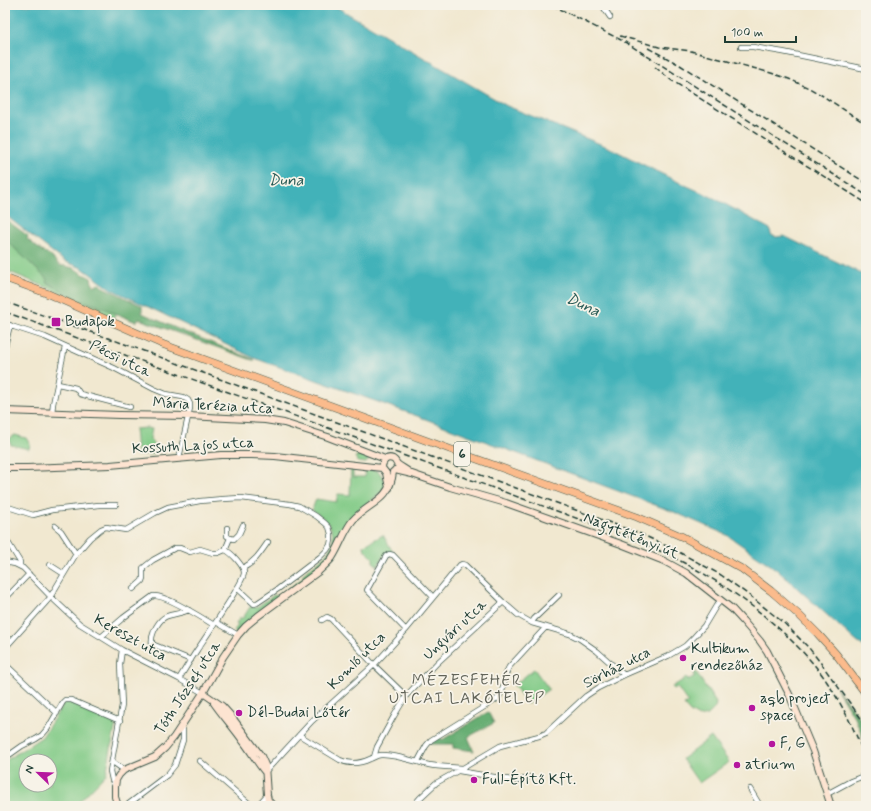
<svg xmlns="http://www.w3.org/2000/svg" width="871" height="811" font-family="Mynerve,sans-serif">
	<rect width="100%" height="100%" fill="#f7f3e8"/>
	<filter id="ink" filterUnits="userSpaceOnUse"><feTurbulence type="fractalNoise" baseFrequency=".025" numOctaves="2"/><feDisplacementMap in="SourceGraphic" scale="8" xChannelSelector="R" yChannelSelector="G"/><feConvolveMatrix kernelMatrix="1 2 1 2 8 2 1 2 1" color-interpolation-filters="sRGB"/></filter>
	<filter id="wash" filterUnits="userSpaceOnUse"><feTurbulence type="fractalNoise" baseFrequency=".012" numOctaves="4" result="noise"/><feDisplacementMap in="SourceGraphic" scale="16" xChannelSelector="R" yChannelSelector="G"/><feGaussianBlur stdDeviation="0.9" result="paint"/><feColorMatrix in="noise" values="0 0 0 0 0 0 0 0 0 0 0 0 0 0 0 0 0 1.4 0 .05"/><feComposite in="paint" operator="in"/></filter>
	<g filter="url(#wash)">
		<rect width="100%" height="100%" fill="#f1e8d0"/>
		<path fill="#81ca86" stroke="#50845d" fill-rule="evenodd" d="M5 239 47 279 79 300 96 305 116 313 113 318 51 289 5 270Z
			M146 428 152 429 150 439 155 446 153 454 137 455 136 439 135 429Z
			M15 435 26 438 30 444 29 449 11 445 9 439Z
			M361 453 368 457 369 459 366 463 358 462 355 457Z
			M351 468H353V477H365V470H375L379 472 385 481V485L383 490 352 518 341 534 335 549 328 560 287 593 286 591 304 577 302 575C320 560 347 544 325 520 321 516 316 513 312 510L316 499 336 502 338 494 350 495Z
			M383 535 394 554 387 553 382 558 378 566 373 562V558L364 549 365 548 363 546Z
			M274 595 277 596V598L274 601 237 633 234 631 238 625 236 624 240 618H243L250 607H257Z
			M534 669 549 689 527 704 514 685Z
			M696 672 716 703 715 708 708 715 699 717 690 712 684 705 688 703 677 687 674 689 672 687 686 678 688 680 695 676 694 673Z
			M67 702 76 704 114 721 116 723 106 774 75 806H5V761L42 737 64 703ZM26 761H50V785H26Z
			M711 737 729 762 699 783 682 759Z"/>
		<path fill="#68ae73" stroke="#447654" d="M5 219 28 236 27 239 43 252 50 255 59 265 74 268 81 273 91 278 92 283 95 286 99 284 105 288 142 306V313L180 330 255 360H252L139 319 136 322 96 305 79 300 46 282 47 279 5 239Z
			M837 689 860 718 866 731V745L856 720Z
			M488 712 494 723 468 737 474 751 453 748V744H431V743L440 737 442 740Z"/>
		<path fill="#42b2b9" stroke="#307876" d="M5 5H333L507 106 610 148 674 180 716 199 770 229 771 235 776 237 784 236 866 276V648L857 642 776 569 727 535 674 512 420 417 254 358 111 289 82 268 64 261 5 215Z"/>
	</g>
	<g filter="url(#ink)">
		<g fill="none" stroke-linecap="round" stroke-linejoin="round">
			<defs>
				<path id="street" d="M602 5 610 17
					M741 47H753L783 52 866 69
					M5 324 45 337 114 368 154 389 166 394 183 397 188 400 190 404V408L179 458
					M5 346 10 325
					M58 384 76 388 80 394 130 407
					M52 413 53 404 65 347
					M5 506 33 515 52 510 99 505H116
					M55 526 61 531 76 554
					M227 528V536L230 538
					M230 538 234 539 239 534 243 525
					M5 540 9 544 20 562V566
					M5 562 15 564 23 568 50 596 80 624 122 650 179 679 203 693
					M50 565 64 574
					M243 568C255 562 261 552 268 542
					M133 589 142 581 143 578V568L153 560 175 548H180L190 552 200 549 213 553H218L225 550 230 538
					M5 599 29 574
					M189 610C171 618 164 610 154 631 152 636 151 639 152 644L191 660
					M322 620 327 617 331 619 374 665 406 696
					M216 622 238 635
					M532 623 534 619 559 595
					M406 630 367 590 386 556 389 554 393 555 433 597
					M101 637 123 618 153 596C165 594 202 618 214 625
					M5 648 49 599 76 554 90 538 101 529 106 527 126 530 155 513 168 507 200 501 223 499 241 498 290 504 299 506 316 516 325 523 329 527 331 534V540L330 545 327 550 320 557 278 589 257 603 254 604 252 602 237 588
					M5 664 57 713
					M179 679C185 669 191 659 197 650 205 638 244 582 244 573 244 566 231 552 225 550
					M299 735 340 760C350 765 359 764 370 759 373 758 377 755 381 755 395 754 415 762 429 765 440 767 452 767 463 768
					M374 757 377 747 394 716 406 696 437 663 503 602
					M5 758 22 746 36 739 42 735 48 728 63 702 65 700H71L120 721
					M112 759 114 763 124 770
					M200 761 252 806
					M418 761 426 746 431 740 497 699C506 690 503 677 509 667L546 627
					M459 771 518 781 529 777
					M265 772 312 721 374 665 406 630 460 565 462 564 465 565 503 602 518 615 532 623 570 634 580 639 597 651 624 675
					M115 787 112 780 110 771 122 705 120 664 122 650
					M750 789 759 804V806
					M827 794 851 781 866 775
					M126 806 167 775 175 765 183 740V730L181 727
					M257 806 267 795
					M413 806 420 798 436 783 463 768 500 746 539 736 546 733 586 696 598 688 624 675 668 656 685 646 694 637 704 626 716 606 721 600"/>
				<path id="secondary" d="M5 411 119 415 188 416 265 420 284 423 328 437 385 459
					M5 468H27L110 465 221 455H252L275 456 382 468
					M395 470 412 474 450 487 506 503 621 544 664 561 686 573 704 587 732 609 743 621 760 641 767 651 789 694 813 751 831 806
					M389 488 386 473 382 468C382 462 386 456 393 459 396 461 395 461 397 464 401 467 405 469 409 472
					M203 693 222 706 231 716 261 756 265 765 267 795 268 800 273 806
					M214 703C223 716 234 728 243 741 251 751 257 763 265 772
					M118 806 115 797V787L116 780 119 775 124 770 155 757 165 748 174 737 203 693 223 657 238 635 246 626 258 616 319 571C323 567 328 563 332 558 340 546 344 531 353 520 370 502 390 501 393 472"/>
				<path id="primary" d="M5 278 46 293 162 344 474 458 637 517 683 537 742 569 771 591 800 616 818 634 836 654 866 694"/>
			</defs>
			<use href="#street" stroke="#3e574b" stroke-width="6"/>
			<use href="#secondary" stroke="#3e574b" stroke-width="8"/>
			<use href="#primary" stroke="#3e574b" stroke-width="8"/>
			<use href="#street" stroke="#fff" stroke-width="4.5"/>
			<use href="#secondary" stroke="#fde4d1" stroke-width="6"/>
			<use href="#primary" stroke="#fbbb8c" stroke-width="7"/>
			<path stroke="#1f3d34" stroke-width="1.5" stroke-dasharray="6 3" stroke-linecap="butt" d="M552 5 625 42 866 195
				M620 36 659 47 691 51 702 54 771 73 789 79 809 88 823 96 866 124
				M648 48 680 65 866 183
				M655 67 671 80 866 203
				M5 302 111 339 641 534 675 550 721 575 750 596 785 624 809 648 820 662 860 717 866 728
				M5 312 331 429 620 534C684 559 737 589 787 636 801 650 816 665 827 682 843 706 856 732 866 760"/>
		</g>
	</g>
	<g fill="#b5179e" stroke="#f7f3e8" stroke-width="1.5">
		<rect x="51" y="317" width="10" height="10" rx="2"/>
		<circle cx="683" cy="658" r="4"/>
		<circle cx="752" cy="708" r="4"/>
		<circle cx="239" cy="713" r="4"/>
		<circle cx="772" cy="744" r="4"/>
		<circle cx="737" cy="765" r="4"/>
		<circle cx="474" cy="780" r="4"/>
	</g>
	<g text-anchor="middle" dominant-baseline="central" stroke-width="3.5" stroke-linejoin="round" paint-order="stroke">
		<rect fill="#f7f3e8" stroke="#60746a" stroke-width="1" x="454" y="442" width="16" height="24" rx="3"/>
		<g font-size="14" font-weight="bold" fill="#1f3d34">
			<text x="462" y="454">6</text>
		</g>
		<g font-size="15" fill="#1f3d34" stroke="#f7f3e8" text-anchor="start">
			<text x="65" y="322">Budafok</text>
			<text x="691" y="649">Kultikum<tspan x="691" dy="17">rendezőház</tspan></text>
			<text x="760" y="699">aqb project<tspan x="760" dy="17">space</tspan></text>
			<text x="247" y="713">Dél-Budai Lőtér</text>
			<text x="780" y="744">F, G</text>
			<text x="745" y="765">atrium</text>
			<text x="482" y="780">Full-Építő Kft.</text>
		</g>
		<g font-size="15" fill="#1f3d34" stroke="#f7f3e8">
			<text transform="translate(120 359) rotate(26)">Pécsi utca</text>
			<text transform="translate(213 406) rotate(3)">Mária Terézia utca</text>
			<text transform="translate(193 446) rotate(-3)">Kossuth Lajos utca</text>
			<text transform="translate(631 536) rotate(22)">Nagytétényi út</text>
			<text transform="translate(455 630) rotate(-43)">Ungvári utca</text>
			<text transform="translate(130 638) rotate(29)">Kereszt utca</text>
			<text transform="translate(357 661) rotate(-45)">Komló utca</text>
			<text transform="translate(617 668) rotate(-27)">Sörház utca</text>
			<text transform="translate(188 688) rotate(-57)">Tóth József utca</text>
		</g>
		<g font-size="16" font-style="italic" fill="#285a55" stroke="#f7f3e8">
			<text x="286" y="180">Duna</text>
			<text transform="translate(583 305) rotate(25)">Duna</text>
		</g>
		<g font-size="16" letter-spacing="1" fill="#626459" stroke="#f7f3e8">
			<text x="467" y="680">MÉZESFEHÉR<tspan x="467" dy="18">UTCAI LAKÓTELEP</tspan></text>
		</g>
	</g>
	<rect width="871" height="811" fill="none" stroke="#f7f3e8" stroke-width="20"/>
	<g transform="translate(38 773) rotate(293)"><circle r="19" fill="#f7f3e8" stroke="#a1aaa0"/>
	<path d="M0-3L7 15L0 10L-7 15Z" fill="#b5179e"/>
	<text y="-6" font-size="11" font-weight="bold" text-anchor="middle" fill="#1f3d34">N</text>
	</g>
	<path d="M725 36v6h71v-6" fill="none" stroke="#1f3d34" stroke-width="2"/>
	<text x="731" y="36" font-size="12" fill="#1f3d34" stroke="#f7f3e8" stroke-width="3" paint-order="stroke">100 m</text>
</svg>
